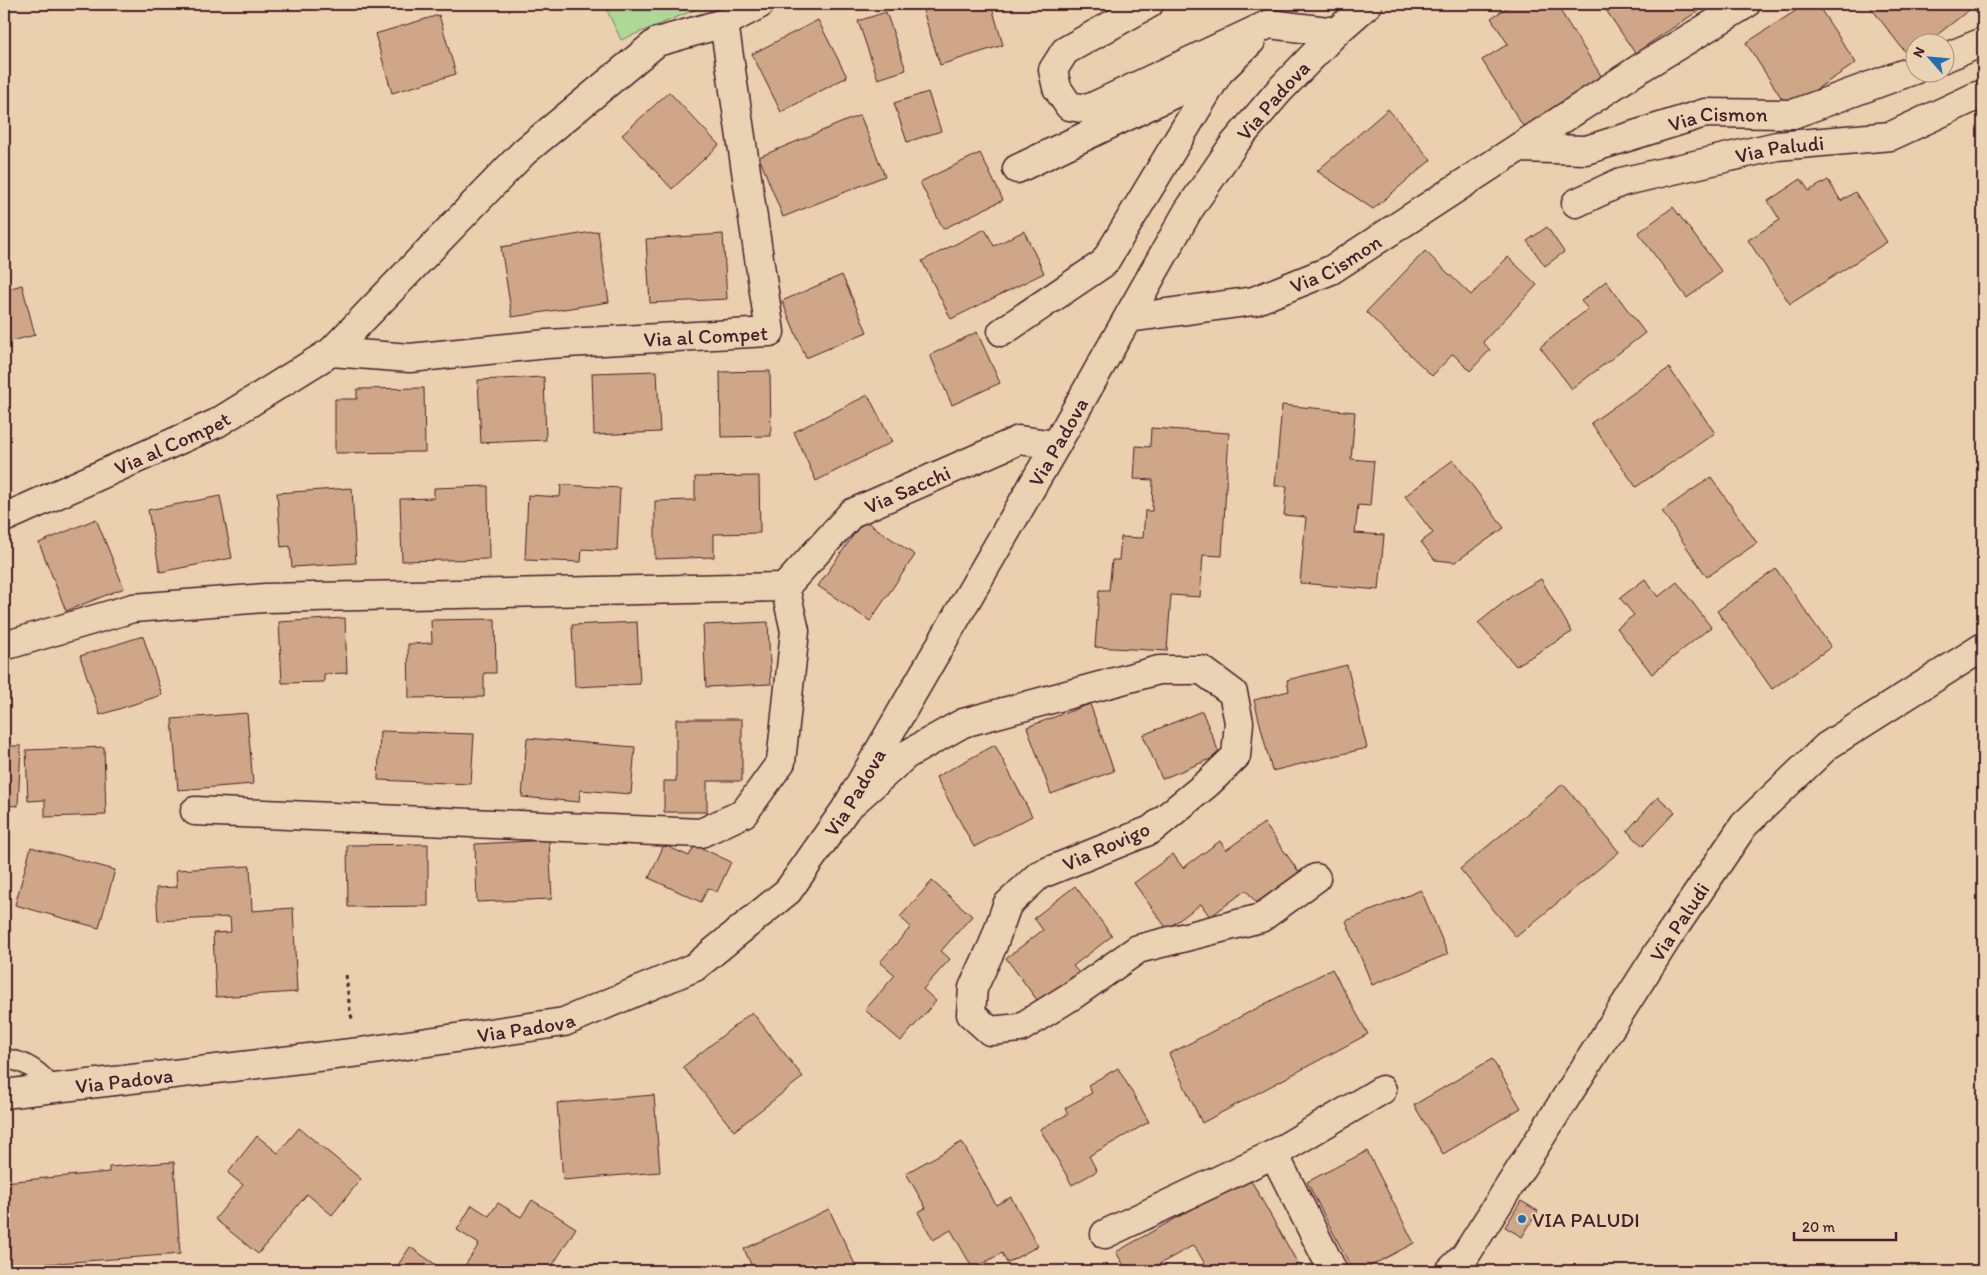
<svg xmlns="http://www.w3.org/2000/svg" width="1987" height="1275" font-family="Itim,sans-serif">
	<rect width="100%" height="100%" fill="#ead0ae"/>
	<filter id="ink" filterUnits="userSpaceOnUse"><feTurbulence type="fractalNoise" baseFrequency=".02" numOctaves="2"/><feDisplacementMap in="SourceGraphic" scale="10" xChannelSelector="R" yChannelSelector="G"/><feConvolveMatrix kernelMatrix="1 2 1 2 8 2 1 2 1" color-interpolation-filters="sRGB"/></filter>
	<g filter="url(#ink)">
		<path fill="#add896" stroke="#7c7c60" d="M604 4H709L621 40Z"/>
		<path fill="#cfa788" stroke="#4a1f2b" d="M921 4H991L1003 45 940 65Z
			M1513 4H1556L1605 82 1526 131 1482 60 1508 44 1491 18Z
			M1602 4H1702L1704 7 1635 53Z
			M1806 4H1817L1856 63 1788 108 1746 43Z
			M1868 4H1964L1969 10 1928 42H1914V53L1909 57Z
			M886 12 906 70 878 79 858 21Z
			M439 15 456 74 392 93 375 34Z
			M818 20 847 77 781 112 752 54Z
			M669 92 719 145 672 189 622 135Z
			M928 92 941 131 907 142 894 103Z
			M1388 109 1431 160 1373 209 1317 171Z
			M860 115 885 176 783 217 759 157Z
			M980 153 1003 200 943 229 920 182Z
			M1801 179 1809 191 1828 180 1841 201 1855 192 1887 242 1790 304 1748 240 1780 220 1768 201Z
			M1673 207 1722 272 1687 298 1638 233Z
			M1547 227 1564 252 1545 266 1527 241Z
			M985 229 994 246 1024 231 1044 273 951 319 922 261Z
			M598 231 609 302 512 317 501 247Z
			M723 234 727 299 650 303 646 239Z
			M1425 251 1471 295 1508 257 1537 285 1483 342 1490 350 1470 371 1453 354 1432 376 1366 312Z
			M842 275 867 332 806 358 782 301Z
			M1606 281 1645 333 1572 389 1540 347 1588 309 1581 301Z
			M22 285 35 335 4 343V290Z
			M977 332 1000 383 952 405 930 355Z
			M1669 368 1715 433 1636 487 1591 423Z
			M657 371 660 432 594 435 592 373Z
			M770 371 771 436 721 437 720 372Z
			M544 377 546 440 481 443 478 380Z
			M424 388 425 452 335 453V399H357V389Z
			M868 395 892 442 816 481 794 432Z
			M1282 405 1355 412 1351 459 1374 461 1370 506 1358 505 1355 533 1384 535 1379 590 1300 583 1306 517 1284 515 1287 486H1275Z
			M1151 428 1229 433 1222 556 1203 555 1200 597 1171 595 1167 651 1095 647 1099 590H1109L1112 560H1119L1121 537 1143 538 1145 511H1152L1153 480 1134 479 1136 446 1150 447Z
			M1453 460 1504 528 1455 562 1435 560 1421 542 1433 533 1405 496Z
			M759 476 760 533 714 534V557L655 559V501L695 500V477Z
			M1711 477 1757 543 1707 577 1662 511Z
			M561 485 620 488 617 551 582 549 581 562 525 560 528 495 560 497Z
			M488 486 489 559 402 561 400 499 434 498V488Z
			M352 488 356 563 292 567 290 546 281 547 277 493Z
			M220 496 232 558 160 572 148 510Z
			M96 519 124 588 66 611 39 543Z
			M864 520 915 555 870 621 818 586Z
			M1776 569 1831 647 1772 689 1717 611Z
			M1541 579 1572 632 1516 666 1478 623 1513 595Z
			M1645 579 1658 597 1677 582 1711 627 1652 674 1617 628 1634 615 1620 598Z
			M345 618 347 673 324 674V682L282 683 279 622Z
			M495 619 496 673H484V697L409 698 408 644 432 643 431 620Z
			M637 622 640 684 575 687 572 625Z
			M768 622 771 684 706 687 703 625Z
			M143 636 162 695 100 715 80 656Z
			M1347 665 1367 748 1272 771 1254 700 1289 691 1287 680Z
			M1090 704 1114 771 1051 794 1027 727Z
			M1202 711 1220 755 1162 779 1143 735Z
			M247 713 253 784 178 790 172 719Z
			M4 718H6L5 746H21L18 806 4 805Z
			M676 719H742V781H707V812H664V781H676Z
			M380 731 474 734 471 784 378 780Z
			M527 738 635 747 631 794 580 790 579 802 522 797Z
			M995 745 1032 816 974 847 936 777Z
			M104 747 106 815 45 817V800L28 801 26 750Z
			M1563 784 1619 852 1516 937 1460 869Z
			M1658 797 1675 812 1643 846 1627 831Z
			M1264 823 1299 872 1256 903 1246 890 1210 917 1201 904 1167 929 1134 883 1173 854 1183 868 1220 841 1226 850Z
			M549 840 552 899 477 902 475 844Z
			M428 844V906L348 907 347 845Z
			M664 845 689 856 695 845 731 862 717 892 708 888 701 902 649 878Z
			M31 847 115 870 99 928 15 905Z
			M250 866 252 911 293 908 297 992 216 997 213 933 231 932 230 917 158 921 156 888 177 887 176 870Z
			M932 881 972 916 941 951 950 959 923 989 936 1001 901 1041 865 1010 895 975 880 962 911 927 900 917Z
			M1075 886 1112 936 1073 966 1080 974 1040 1004 1006 958 1043 930 1034 918Z
			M1421 890 1448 954 1372 985 1346 921Z
			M1332 969 1368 1034 1202 1123 1169 1054Z
			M752 1012 803 1077 734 1131 683 1067Z
			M1492 1059 1521 1108 1443 1154 1414 1105Z
			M1118 1068 1149 1122 1089 1156 1097 1171 1072 1185 1040 1129 1068 1114 1065 1108 1092 1093 1088 1085Z
			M654 1095 660 1172 563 1180 557 1103Z
			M299 1128 361 1179 332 1215 307 1194 258 1254 215 1219 243 1185 228 1173 257 1136 278 1153Z
			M962 1142 996 1205 1011 1197 1038 1246 1007 1263 1002 1253 973 1269 951 1230 933 1240 918 1212 926 1208 906 1173Z
			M1367 1151 1414 1243 1361 1271H1353L1307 1182Z
			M174 1162 180 1254 4 1267V1182L109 1172V1167Z
			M1249 1177 1302 1271H1209L1194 1245 1147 1271H1127L1116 1252Z
			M532 1200 576 1228 549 1271H536L526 1265 522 1271H470L464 1267 479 1244 457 1230 472 1205 489 1216 498 1203 521 1217Z
			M1521 1201 1538 1211 1522 1237 1505 1227Z
			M829 1209 858 1271H754L744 1249Z
			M410 1247 445 1271H394Z"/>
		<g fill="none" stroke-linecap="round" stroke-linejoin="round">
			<defs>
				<path id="lane" d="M4 1059C24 1060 41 1072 53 1089"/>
				<g id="street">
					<path d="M1149 4 1065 51 1053 70 1057 88 1069 106 1088 109 1269 24 1336 32"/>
					<path d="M1944 58 1983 42"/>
					<path id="s1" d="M1518 148 1586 150 1705 113 1793 114 1914 70"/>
					<path d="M1017 169 1219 72"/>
					<path id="s2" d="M1576 203 1621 182 1777 146 1891 136 1977 96 1983 97"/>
					<path id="s3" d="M1129 318 1254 301 1331 270 1642 67 1746 4"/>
					<path d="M1002 332 1104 263 1219 72 1251 41"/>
					<path id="s4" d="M331 352 410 358 547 344 770 332 724 23"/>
					<path id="s5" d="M4 518 217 423 331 352 524 152 657 42 724 23 760 4"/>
					<path id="s6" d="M785 587 852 513 1019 440 1056 445"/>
					<path d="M4 646 133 608 265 598 785 587 795 631 781 762 744 813 701 833 195 811"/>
					<path d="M850 805 906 755 963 723 1159 670H1202L1233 693 1239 722 1236 756 1208 783 1151 830 1039 875 1007 905 993 945 973 988 971 1014 990 1031 1020 1028 1073 995 1138 949 1261 918 1316 878"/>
					<path d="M1274 1154 1333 1271"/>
					<path d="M1105 1234 1274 1154 1382 1090"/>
					<path id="s7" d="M1450 1271 1465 1256 1670 934 1744 825 1827 746 1983 647"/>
				</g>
				<g id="secondary">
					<path id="s8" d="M4 1094 360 1052 564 1022 695 967 788 891 845 810 1056 445 1188 211 1234 144 1279 91 1336 32 1368 4"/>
				</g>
			</defs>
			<use href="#lane" stroke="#4a1f2b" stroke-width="22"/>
			<use href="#street" stroke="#4a1f2b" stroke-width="31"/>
			<use href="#secondary" stroke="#4a1f2b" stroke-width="31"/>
			<path stroke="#4a1f2b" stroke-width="3" stroke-dasharray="4 4" stroke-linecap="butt" d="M346 975 350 1011 353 1022"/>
			<use href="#lane" stroke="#e9d3b2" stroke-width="19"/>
			<use href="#street" stroke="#e9d3b2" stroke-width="28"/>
			<use href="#secondary" stroke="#e9d3b2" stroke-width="28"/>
		</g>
	</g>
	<circle fill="#1f6fb2" stroke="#e9d3b2" stroke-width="2" cx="1522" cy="1219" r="5"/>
	<g text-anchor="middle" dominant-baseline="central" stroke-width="4" stroke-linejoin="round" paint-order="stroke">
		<g font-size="21" fill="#4a1f2b" stroke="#e9d3b2">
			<text stroke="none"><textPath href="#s8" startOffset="1756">Via Padova</textPath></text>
			<text stroke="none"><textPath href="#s1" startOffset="205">Via Cismon</textPath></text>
			<text stroke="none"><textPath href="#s2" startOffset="212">Via Paludi</textPath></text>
			<text stroke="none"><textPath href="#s3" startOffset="216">Via Cismon</textPath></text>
			<text stroke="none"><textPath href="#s4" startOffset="376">Via al Compet</textPath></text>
			<text stroke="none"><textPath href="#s5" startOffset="184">Via al Compet</textPath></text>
			<text stroke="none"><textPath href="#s8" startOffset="1351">Via Padova</textPath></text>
			<text stroke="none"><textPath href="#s6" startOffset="160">Via Sacchi</textPath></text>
			<text stroke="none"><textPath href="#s8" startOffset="946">Via Padova</textPath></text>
			<text transform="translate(1106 846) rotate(-24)">Via Rovigo</text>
			<text stroke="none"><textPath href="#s7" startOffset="418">Via Paludi</textPath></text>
			<text stroke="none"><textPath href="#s8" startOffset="526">Via Padova</textPath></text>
			<text stroke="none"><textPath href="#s8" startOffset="121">Via Padova</textPath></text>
		</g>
		<g font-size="21" fill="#4a1f2b" stroke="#e9d3b2" text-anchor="start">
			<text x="1532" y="1219">VIA PALUDI</text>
		</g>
	</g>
	<rect width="1987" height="1275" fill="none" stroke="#e9d3b2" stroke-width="20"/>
	<rect x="10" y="10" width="1967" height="1255" fill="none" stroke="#4a1f2b" stroke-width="2" filter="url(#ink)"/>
	<g transform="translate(1930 58) rotate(297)"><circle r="24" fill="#e9d3b2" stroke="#a98b7c"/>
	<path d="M0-4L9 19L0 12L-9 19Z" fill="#1f6fb2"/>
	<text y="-8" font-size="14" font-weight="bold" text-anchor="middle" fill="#4a1f2b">N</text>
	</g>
	<path d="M1794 1232v8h102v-8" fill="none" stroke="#4a1f2b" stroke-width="2.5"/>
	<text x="1802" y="1232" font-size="15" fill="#4a1f2b" stroke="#e9d3b2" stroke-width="4" paint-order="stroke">20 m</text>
</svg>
